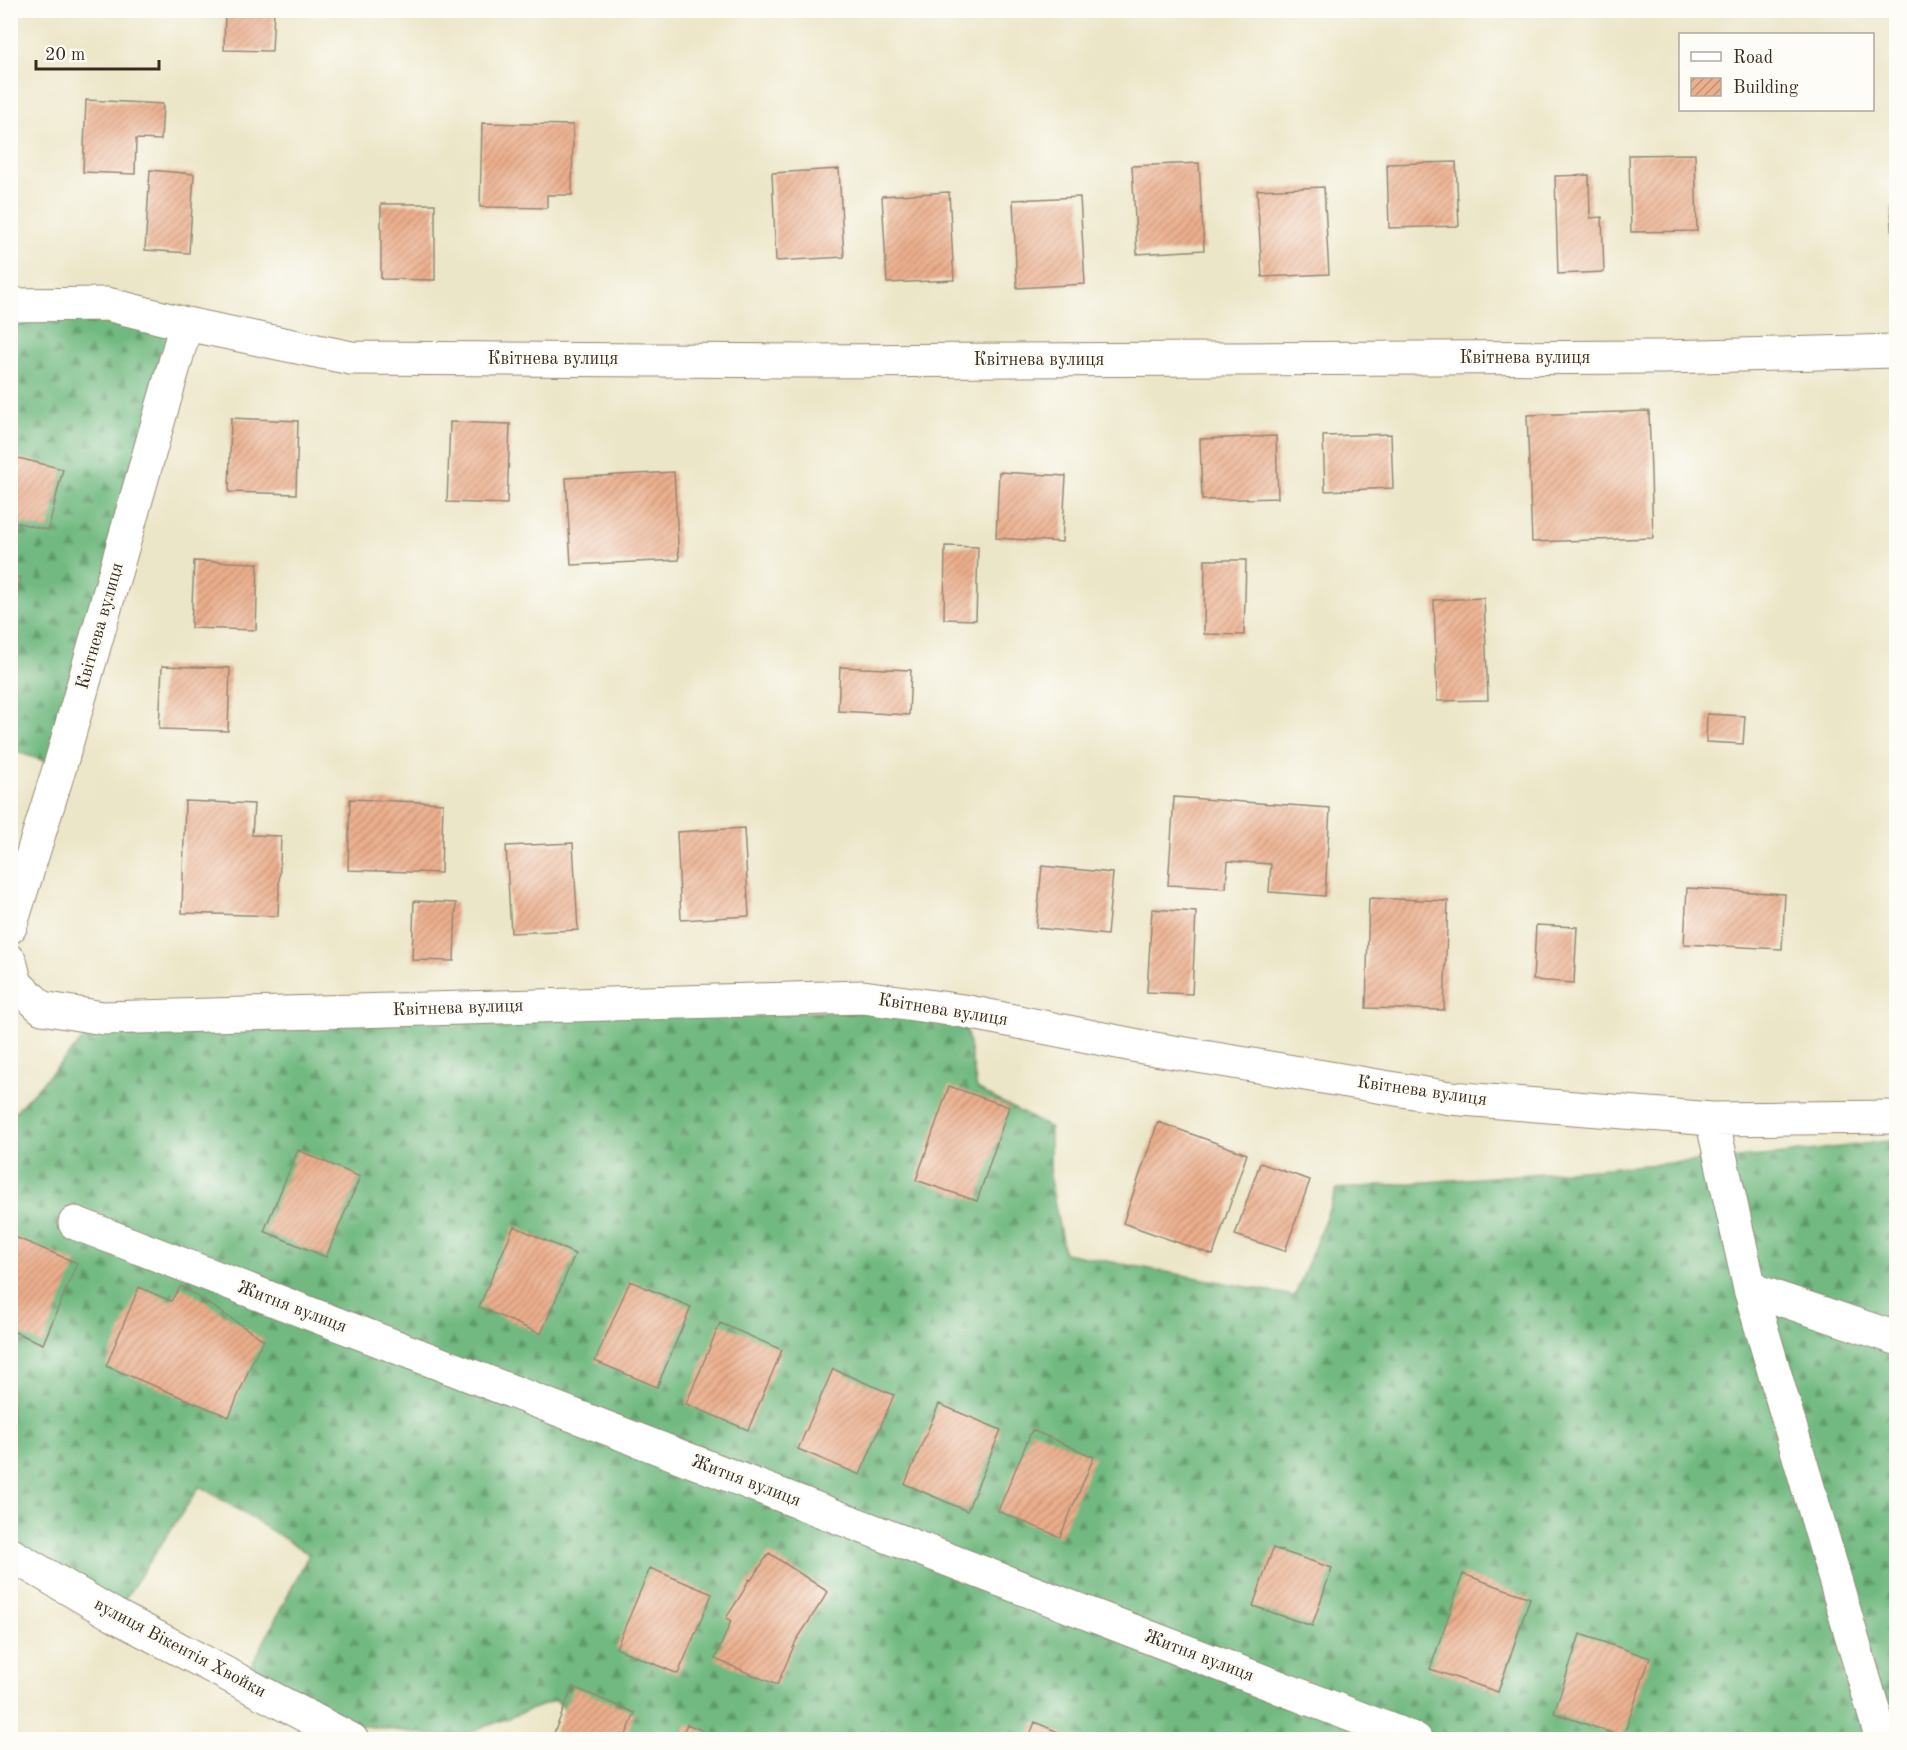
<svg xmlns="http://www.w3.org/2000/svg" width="1907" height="1750" font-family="'Old Standard TT',serif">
	<defs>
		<pattern id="forest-firs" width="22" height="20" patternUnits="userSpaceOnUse" patternTransform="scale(1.5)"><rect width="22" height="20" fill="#71b980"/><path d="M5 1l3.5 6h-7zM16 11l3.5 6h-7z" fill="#5e9768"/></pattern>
		<pattern id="building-hatch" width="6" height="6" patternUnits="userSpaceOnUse" patternTransform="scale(1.5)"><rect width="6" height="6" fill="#ecaf8d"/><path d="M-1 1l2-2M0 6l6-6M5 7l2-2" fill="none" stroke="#c08f73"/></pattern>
	</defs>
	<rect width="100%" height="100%" fill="#fdfcf7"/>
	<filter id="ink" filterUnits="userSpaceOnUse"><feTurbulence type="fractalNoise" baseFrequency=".0167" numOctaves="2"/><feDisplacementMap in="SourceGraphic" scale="12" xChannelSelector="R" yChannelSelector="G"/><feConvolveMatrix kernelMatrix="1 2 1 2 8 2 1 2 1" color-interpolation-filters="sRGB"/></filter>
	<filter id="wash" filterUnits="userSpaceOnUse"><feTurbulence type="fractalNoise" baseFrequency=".008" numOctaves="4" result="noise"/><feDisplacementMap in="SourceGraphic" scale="24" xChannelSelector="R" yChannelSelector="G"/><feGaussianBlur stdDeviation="1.35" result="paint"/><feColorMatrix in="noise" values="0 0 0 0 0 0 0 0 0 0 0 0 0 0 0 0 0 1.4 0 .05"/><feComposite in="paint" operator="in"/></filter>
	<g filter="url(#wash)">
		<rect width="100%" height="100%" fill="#ece6c8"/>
		<path fill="url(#forest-firs)" stroke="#56724f" stroke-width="1.5" d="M10 305 186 324 60 766 11 750Z
			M963 1011 977 1089 1050 1128V1178L1064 1253 1295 1296 1337 1189 1775 1155 1896 1140V1739L594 1740 556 1700 455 1738 314 1719 244 1681 309 1554 200 1486 114 1615 11 1554V1116L103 1018Z"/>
		<g id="blocks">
			<path fill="url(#building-hatch)" d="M225 10H274L272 51 224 50Z
				M86 100 163 104 161 140 136 139 135 174 83 172Z
				M482 123 573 125 572 195H547V208L480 207Z
				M1695 154 1697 231 1631 232 1629 155Z
				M1456 162 1459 226 1389 228 1387 164Z
				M1199 163 1204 250 1137 254 1132 166Z
				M839 169 844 257 776 261 772 173Z
				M150 170 194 174 189 253 145 250Z
				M1589 175 1590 218 1602 217 1604 272 1558 274 1555 176Z
				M1324 187 1329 274 1262 277 1257 190Z
				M949 192 954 280 887 283 882 196Z
				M1080 197 1085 284 1017 288 1013 200Z
				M381 204H435V280L381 279Z
				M1891 206H1896V277L1895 278Z
				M1649 411 1653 538 1532 542 1527 415Z
				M231 418 298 421 296 494 229 492Z
				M450 422 510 424 507 504 447 502Z
				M1391 434 1393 488 1325 491 1323 436Z
				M1276 436 1278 498 1202 500 1200 439Z
				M10 456 63 469 48 530 10 521Z
				M674 472 679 560 571 565 566 478Z
				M999 472 1066 476 1062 542 996 538Z
				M945 546 978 547 976 620 944 619Z
				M1205 560H1246L1244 635 1204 634Z
				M194 561 258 563 256 630 191 628Z
				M10 575 21 578 11 615H10Z
				M1484 598 1488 700 1437 701 1434 600Z
				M162 666 230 668 228 731 159 729Z
				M840 667 911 670 909 715 838 711Z
				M1707 714 1745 716 1743 744 1706 742Z
				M1174 797 1330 808 1325 896 1269 892 1271 864 1228 861 1226 888 1168 885Z
				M350 799 443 803 441 873 348 870Z
				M185 801 254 804 252 835 281 836 278 916 182 913Z
				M744 828 749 916 681 920 677 832Z
				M573 843 578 930 511 933 506 846Z
				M1042 866 1113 873 1107 935 1036 928Z
				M1687 888 1785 894 1782 949 1684 944Z
				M1369 898 1448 901 1444 1010 1366 1008Z
				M414 901 456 903 454 961 412 960Z
				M1152 909 1196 912 1192 994 1147 992Z
				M1536 925 1577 927 1574 983 1533 980Z
				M949 1086 1009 1107 977 1201 916 1180Z
				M1158 1122 1247 1154 1213 1255 1123 1223Z
				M298 1150 360 1177 326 1257 264 1231Z
				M1260 1163 1310 1180 1285 1251 1235 1235Z
				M514 1226 575 1254 541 1334 479 1307Z
				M15 1237 77 1263 43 1344 10 1330V1248Z
				M630 1281 691 1307 657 1387 595 1361Z
				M181 1286 264 1340 257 1351 229 1417 106 1366 139 1287 171 1301Z
				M720 1323 782 1350 748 1430 686 1404Z
				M833 1369 894 1395 860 1475 798 1449Z
				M939 1404 1001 1430 967 1511 905 1484Z
				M1032 1430 1094 1457 1060 1537 998 1511Z
				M1273 1548 1332 1568 1312 1626 1253 1606Z
				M769 1553 828 1592 796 1641 777 1685 715 1659 731 1621 726 1618 743 1592 749 1579 751 1580Z
				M650 1568 712 1594 678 1674 616 1648Z
				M1463 1574 1530 1598 1498 1692 1430 1669Z
				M1580 1634 1650 1658 1623 1737 1554 1713Z
				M573 1687 635 1713 624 1740H551Z
				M1035 1722 1076 1740H1028Z
				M687 1724 724 1740H680Z"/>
		</g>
	</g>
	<g filter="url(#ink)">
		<use href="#blocks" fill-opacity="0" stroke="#948873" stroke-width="1.5"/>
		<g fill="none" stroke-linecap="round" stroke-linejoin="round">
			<defs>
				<path id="street" d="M10 305 107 304 186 324 351 358 807 361 1663 357 1896 351
					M10 927 60 766 186 324
					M10 961 16 984 42 1008 103 1018 863 997 963 1011 1143 1047 1450 1098 1712 1119 1896 1117
					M1712 1119 1750 1289 1882 1740
					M75 1223 1416 1740
					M1750 1289 1896 1338
					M10 1554 114 1615 352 1740"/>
			</defs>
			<use href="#street" stroke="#948873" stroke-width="35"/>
			<use href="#street" stroke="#fff" stroke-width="33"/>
		</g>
	</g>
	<g text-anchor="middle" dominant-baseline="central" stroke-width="6" stroke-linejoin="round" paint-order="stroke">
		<g font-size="18" fill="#3b2a1e" stroke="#fdfcf7">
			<text x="1525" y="358">Квітнева вулиця</text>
			<text x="553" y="359">Квітнева вулиця</text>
			<text x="1039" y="360">Квітнева вулиця</text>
			<text transform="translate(100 626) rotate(-74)">Квітнева вулиця</text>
			<text transform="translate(458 1008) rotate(-2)">Квітнева вулиця</text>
			<text transform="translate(943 1010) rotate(9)">Квітнева вулиця</text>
			<text transform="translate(1422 1091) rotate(8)">Квітнева вулиця</text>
			<text transform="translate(292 1307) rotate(21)">Житня вулиця</text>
			<text transform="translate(746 1481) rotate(21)">Житня вулиця</text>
			<text transform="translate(180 1648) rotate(28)">вулиця Вікентія Хвойки</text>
			<text transform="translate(1199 1656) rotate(21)">Житня вулиця</text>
		</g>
	</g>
	<rect width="1907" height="1750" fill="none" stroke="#fdfcf7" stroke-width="36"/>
	<rect x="1679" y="33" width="195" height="78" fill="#fdfcf7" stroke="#afa8a0" stroke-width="1.5"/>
	<rect x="1691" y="52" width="30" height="9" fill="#ffffff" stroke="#afa8a0" stroke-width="1.5"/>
	<text x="1733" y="63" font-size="18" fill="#3b2a1e">Road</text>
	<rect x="1691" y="78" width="30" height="18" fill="url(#building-hatch)" stroke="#afa8a0" stroke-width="1.5"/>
	<text x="1733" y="93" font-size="18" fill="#3b2a1e">Building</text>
	<path d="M36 60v9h123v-9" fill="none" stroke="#3b2a1e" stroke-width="3"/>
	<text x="45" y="60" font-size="18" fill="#3b2a1e" stroke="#fdfcf7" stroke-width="4.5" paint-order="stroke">20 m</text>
</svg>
